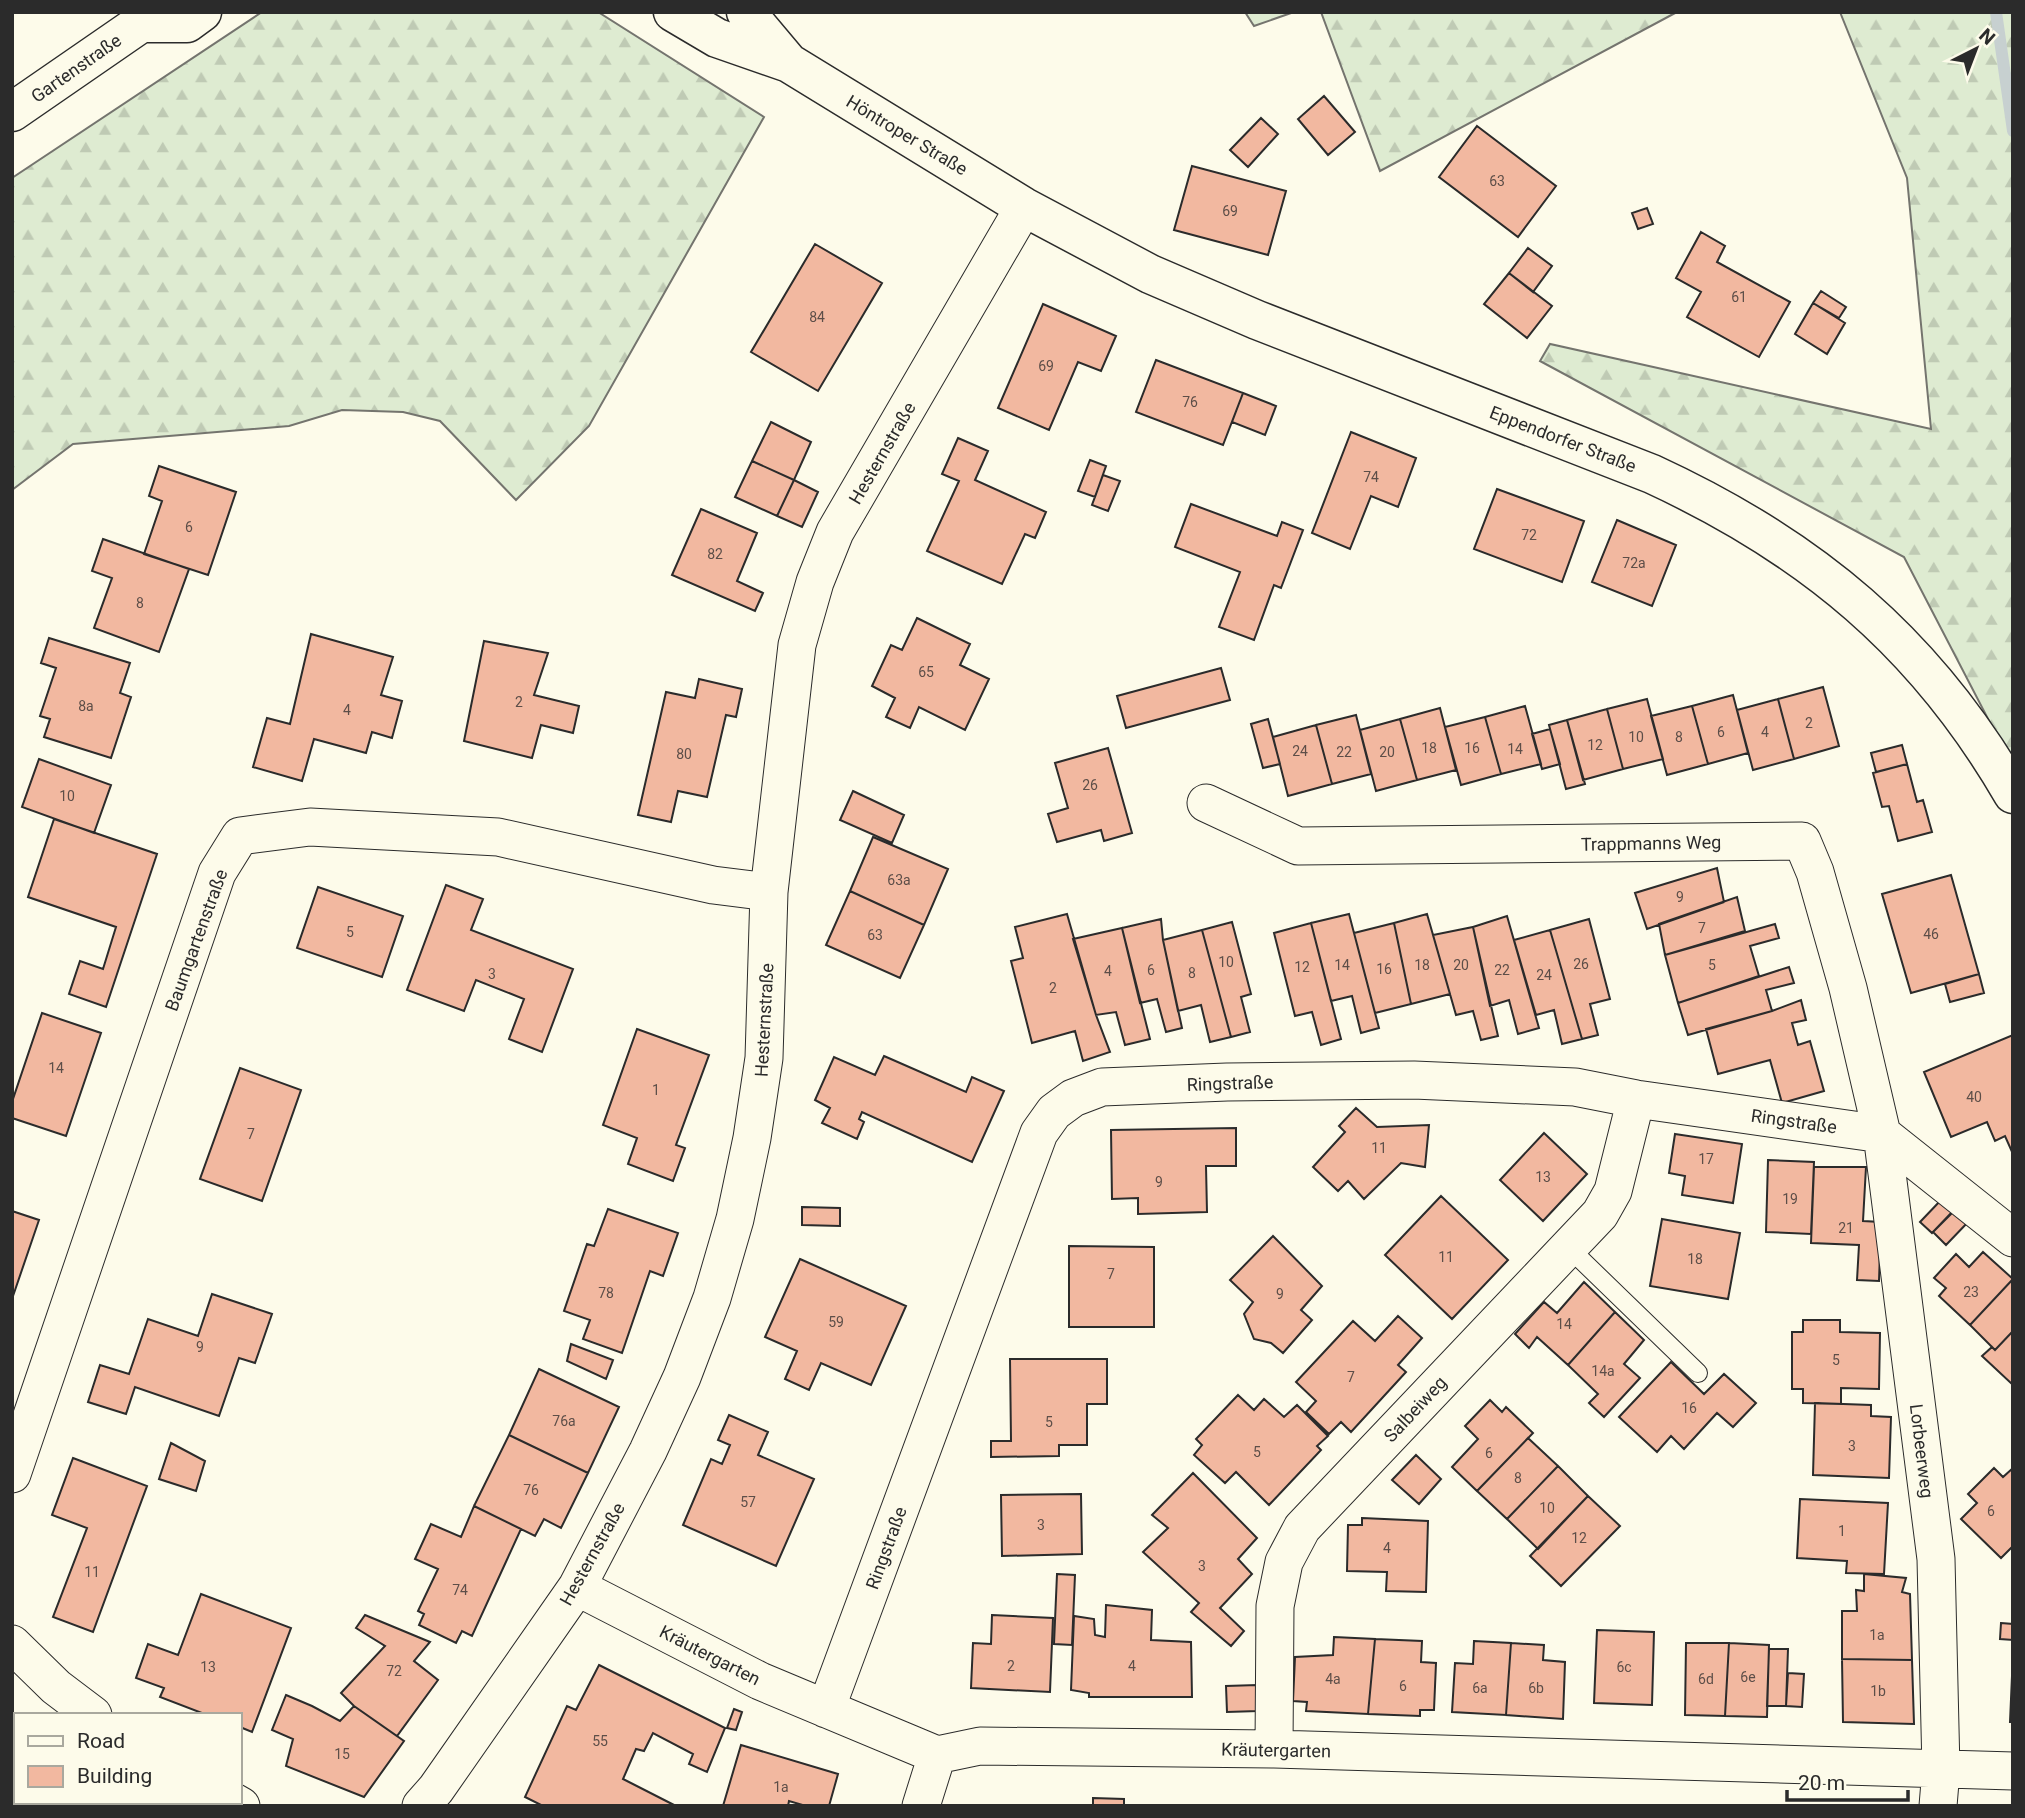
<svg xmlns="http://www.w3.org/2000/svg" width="2025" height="1818" font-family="Roboto,sans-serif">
	<defs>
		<pattern id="forest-firs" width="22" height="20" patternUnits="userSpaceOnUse" patternTransform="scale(1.75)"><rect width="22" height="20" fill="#deebd1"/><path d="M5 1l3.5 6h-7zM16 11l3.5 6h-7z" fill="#bfcab4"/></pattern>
	</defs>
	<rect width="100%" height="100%" fill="#fdfbea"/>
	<path fill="#deebd1" stroke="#74746e" stroke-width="2" d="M1245 12H1294L1254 26Z"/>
	<path fill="url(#forest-firs)" stroke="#74746e" stroke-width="2" d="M262 12H598L764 117 589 426 516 500 440 421 403 412 342 410 289 426 73 444 12 490V178Z
		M1321 12H1677L1380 171Z
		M1840 12H2013V767L1904 557 1540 361 1550 344 1931 429 1907 178Z"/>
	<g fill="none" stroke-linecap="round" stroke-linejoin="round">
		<path stroke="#c7d0d0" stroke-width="12" d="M1996 12 2013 131"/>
	</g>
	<path fill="#f2b8a0" stroke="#2b2b2b" stroke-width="2" d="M1324 96 1355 132 1328 155 1298 119Z
		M1261 118 1278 134 1248 167 1230 150Z
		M1477 126 1556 186 1518 237 1439 177Z
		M1192 166 1286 191 1268 255 1174 230Z
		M1647 208 1653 224 1638 229 1632 213Z
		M1701 232 1725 246 1717 262 1790 302 1759 357 1687 317 1701 292 1676 278Z
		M815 244 882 283 818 391 751 352Z
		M1528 248 1552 266 1533 292 1509 273Z
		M1509 273 1552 306 1527 338 1484 304Z
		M1821 291 1846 307 1839 318 1813 303Z
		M1813 303 1845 323 1827 354 1795 334Z
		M1043 304 1116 336 1101 371 1078 362 1049 430 998 408Z
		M1156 360 1243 393 1223 445 1136 412Z
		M1243 393 1276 406 1265 435 1232 422Z
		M771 422 811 442 794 480 752 461Z
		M1351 432 1416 458 1398 507 1371 496 1350 549 1312 533Z
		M958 438 988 451 975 480 1046 512 1035 538 1025 534 1002 584 927 551 959 481 942 474Z
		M1090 460 1106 466 1095 497 1078 491Z
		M752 461 794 480 777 516 735 497Z
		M159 466 236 492 208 575 144 554 162 501 149 496Z
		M1103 475 1120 481 1108 511 1092 505Z
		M794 480 818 492 802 527 777 516Z
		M1497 489 1584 521 1562 582 1474 549Z
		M1191 504 1277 536 1282 522 1303 530 1281 588 1274 585 1254 640 1219 627 1240 572 1175 547Z
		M701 509 757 533 737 581 763 593 755 611 672 575Z
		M1617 520 1676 545 1652 606 1592 582Z
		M103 539 189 569 159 652 94 628 112 578 92 571Z
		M917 618 970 644 960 665 989 679 965 730 919 707 910 728 886 717 895 698 872 686 891 645 902 650Z
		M311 634 393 657 381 695 402 701 392 738 372 732 366 753 314 739 302 781 253 767 267 718 290 724Z
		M49 638 130 663 120 693 131 697 111 758 44 737 50 719 40 716 56 668 41 663Z
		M484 641 548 653 534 695 579 706 573 733 541 725 532 758 464 741Z
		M1221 668 1230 700 1126 728 1117 696Z
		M699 679 742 689 736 717 726 715 707 797 678 791 671 822 638 815 666 692 695 698Z
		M1823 687 1839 746 1794 759 1778 699Z
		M1733 695 1748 753 1708 764 1692 706Z
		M1647 699 1663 759 1623 769 1607 709Z
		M1778 699 1794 759 1753 770 1737 710Z
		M1525 706 1541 764 1501 774 1485 717Z
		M1692 706 1708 764 1667 775 1651 716Z
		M1440 708 1456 770 1417 780 1400 719Z
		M1607 709 1623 769 1583 780 1567 720Z
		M1356 715 1371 774 1332 784 1316 725Z
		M1485 717 1501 774 1461 785 1445 727Z
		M1268 719 1280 764 1263 768 1251 724Z
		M1400 719 1417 780 1376 791 1360 730Z
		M1567 720 1585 784 1566 789 1549 725Z
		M1316 725 1332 784 1288 796 1273 737Z
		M1550 729 1560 764 1542 769 1532 734Z
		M1902 745 1907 764 1876 772 1871 753Z
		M1108 748 1132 833 1104 841 1101 830 1057 842 1048 814 1068 808 1055 763Z
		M39 759 111 785 94 833 22 807Z
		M1907 764 1917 802 1923 800 1932 832 1898 841 1889 806 1882 807 1873 773Z
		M853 791 904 815 892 843 840 820Z
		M54 819 157 854 106 1007 69 994 80 961 103 969 116 927 28 897Z
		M873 837 948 869 924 925 850 891Z
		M1717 868 1724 902 1647 929 1635 893Z
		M1951 875 1979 974 1911 993 1882 894Z
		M446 885 483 899 471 930 573 969 542 1052 509 1039 524 999 476 980 464 1011 407 990Z
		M318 887 403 916 382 977 297 948Z
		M850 891 924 925 900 978 826 945Z
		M1737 897 1745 931 1665 955 1659 924Z
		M1067 914 1096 1015 1110 1052 1083 1061 1075 1031 1032 1043 1011 961 1023 958 1015 927Z
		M1349 914 1379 1028 1361 1033 1352 996 1331 1001 1311 923Z
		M1427 914 1450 994 1411 1004 1394 923Z
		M1507 916 1539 1028 1518 1034 1509 1000 1490 1006 1473 927Z
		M1161 919 1163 940 1182 1028 1166 1032 1157 999 1140 1003 1122 928Z
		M1589 919 1610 999 1590 1004 1598 1035 1582 1039 1550 930Z
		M1232 922 1251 994 1241 997 1250 1032 1231 1037 1202 930Z
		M1311 923 1341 1039 1321 1045 1312 1012 1295 1016 1274 933Z
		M1394 923 1411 1004 1375 1013 1354 933Z
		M1775 924 1779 938 1750 946 1759 976 1678 1003 1665 955Z
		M1473 927 1498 1036 1481 1040 1473 1011 1456 1015 1433 935Z
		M1122 928 1150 1039 1125 1045 1116 1012 1096 1015 1073 939Z
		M1202 930 1231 1037 1210 1042 1201 1005 1178 1011 1163 940Z
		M1550 930 1582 1039 1562 1044 1554 1010 1536 1015 1514 940Z
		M1789 967 1794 983 1766 990 1772 1011 1688 1035 1678 1003Z
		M1979 974 1984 993 1950 1002 1945 984Z
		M1801 1000 1806 1020 1792 1023 1798 1045 1810 1041 1824 1091 1782 1103 1770 1060 1718 1074 1706 1029 1772 1011Z
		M42 1013 101 1033 66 1136 12 1118V1102Z
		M637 1029 709 1055 676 1145 685 1148 673 1181 628 1164 637 1138 603 1125Z
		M2013 1035V1154L2005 1136 1995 1141 1987 1122 1951 1137 1924 1072Z
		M884 1056 966 1092 972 1077 1004 1091 972 1162 862 1112 859 1119 864 1122 857 1139 822 1123 830 1108 815 1100 834 1057 875 1075Z
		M240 1068 301 1090 262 1201 200 1179Z
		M1356 1108 1377 1127 1429 1125 1425 1167 1401 1163 1364 1199 1348 1181 1338 1191 1313 1167 1345 1132 1339 1126Z
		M1236 1128V1166H1206L1207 1212 1138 1214V1198L1112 1199 1111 1130Z
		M1544 1133 1587 1174 1543 1221 1500 1180Z
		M1675 1134 1742 1144 1733 1203 1682 1195 1685 1176 1669 1173Z
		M1768 1160 1814 1162 1811 1234 1766 1232Z
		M1814 1167H1866L1863 1221 1881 1222 1879 1281 1857 1280 1859 1245 1811 1243Z
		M1441 1196 1508 1260 1452 1319 1385 1255Z
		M1942 1199 1954 1210 1932 1233 1920 1222Z
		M802 1207 840 1208V1226L802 1225Z
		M1957 1208 1970 1220 1946 1245 1933 1232Z
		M608 1209 678 1233 663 1276 650 1271 622 1353 583 1339 590 1320 564 1311 587 1244 594 1246Z
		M12 1211 39 1220 12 1299Z
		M1662 1219 1740 1233 1728 1299 1650 1286Z
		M1273 1236 1322 1286 1301 1310 1312 1320 1283 1353 1271 1343 1254 1339 1244 1314 1253 1302 1230 1280Z
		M1069 1246 1154 1247V1327H1069Z
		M1983 1252 2013 1279 1970 1325 1939 1296 1946 1288 1934 1278 1956 1254 1969 1267Z
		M800 1259 906 1306 871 1385 821 1363 809 1390 785 1379 797 1351 765 1337Z
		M2013 1279V1331L1995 1350 1970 1325Z
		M1584 1282 1615 1312 1568 1365 1537 1337 1529 1348 1515 1334 1544 1302 1557 1313Z
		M212 1294 272 1314 255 1363 239 1358 219 1416 135 1387 126 1414 88 1402 100 1365 129 1374 148 1319 198 1336Z
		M1615 1312 1644 1340 1624 1364 1640 1378 1604 1417 1589 1403 1598 1394 1568 1365Z
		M1398 1316 1422 1338 1398 1365 1406 1372 1351 1432 1341 1422 1329 1434 1306 1412 1316 1401 1296 1382 1353 1321 1375 1341Z
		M1803 1320H1840V1332L1880 1333 1879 1389 1841 1388V1404L1803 1403V1389H1792V1332H1803Z
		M2013 1331V1385L1982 1356 1992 1347 1995 1350Z
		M571 1344 613 1360 606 1379 567 1361Z
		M1010 1359H1107V1404H1087V1445H1059V1456L991 1457V1441H1011Z
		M1671 1362 1704 1394 1724 1374 1756 1403 1733 1427 1717 1413 1684 1449 1671 1436 1657 1452 1619 1417Z
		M539 1369 619 1407 588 1473 509 1435Z
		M1238 1395 1254 1410 1264 1399 1284 1417 1297 1405 1328 1436 1317 1446 1321 1450 1269 1505 1236 1472 1225 1483 1194 1455 1202 1445 1196 1439Z
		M1490 1400 1502 1412 1506 1407 1533 1433 1477 1491 1452 1467 1478 1439 1465 1426Z
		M1815 1403 1871 1405V1416L1891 1417 1889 1478 1813 1475Z
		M729 1415 768 1432 758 1455 814 1479 776 1566 683 1525 711 1459 722 1464 730 1445 718 1440Z
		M509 1435 588 1473 561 1528 544 1519 535 1536 474 1506Z
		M1528 1438 1558 1466 1507 1519 1477 1491Z
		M171 1443 205 1461 196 1491 159 1479Z
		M1416 1455 1441 1479 1419 1504 1392 1480Z
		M73 1458 147 1486 93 1632 53 1617 87 1528 52 1515Z
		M1558 1466 1588 1496 1538 1549 1507 1519Z
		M1994 1468 2003 1477 2013 1468V1546L2001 1558 1961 1519 1977 1503 1968 1494Z
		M1193 1473 1257 1538 1238 1559 1252 1574 1220 1608 1244 1631 1231 1646 1191 1612 1199 1603 1143 1552 1168 1528 1152 1515Z
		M1081 1494 1082 1554 1002 1556 1001 1495Z
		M1588 1496 1620 1526 1561 1586 1530 1556Z
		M1800 1499 1888 1503 1884 1574 1846 1573 1847 1561 1797 1558Z
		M474 1506 521 1529 472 1636 462 1631 456 1643 419 1625 424 1614 418 1611 438 1569 415 1559 431 1524 461 1537Z
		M1362 1518 1428 1521 1426 1592 1386 1591 1387 1572 1347 1571 1348 1525H1362Z
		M1057 1574 1075 1575 1072 1645 1054 1644Z
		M1864 1574 1906 1578 1902 1592 1910 1594 1912 1660 1842 1659V1611H1857L1856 1590 1864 1591Z
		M201 1594 291 1628 252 1732 240 1727V1715H207L160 1697 164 1688 136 1678 148 1644 178 1655Z
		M1106 1605 1152 1610 1151 1640 1191 1642 1192 1697H1089V1693L1071 1690 1074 1616 1094 1619 1095 1635 1105 1637Z
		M365 1615 430 1642 414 1661 438 1680 397 1736 354 1706 341 1693 385 1646 356 1628Z
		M992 1615 1053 1618 1050 1692 971 1688 973 1643 991 1644Z
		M2001 1623 2013 1624V1640L2000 1639Z
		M1597 1630 1654 1632 1652 1705 1594 1703Z
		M1334 1637 1375 1639 1368 1714 1306 1711 1307 1702 1293 1701 1295 1657 1333 1655Z
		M1375 1639 1422 1641 1421 1662 1436 1663 1434 1710H1420V1716L1368 1714Z
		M1474 1641 1511 1643 1506 1715 1452 1712 1455 1663 1473 1664Z
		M1511 1643 1544 1645 1543 1660 1565 1662 1563 1719 1506 1715Z
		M1686 1643H1729L1725 1716 1685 1715Z
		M1729 1643 1769 1645 1767 1717 1725 1716Z
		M1769 1649H1788L1786 1706H1767Z
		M1842 1659 1912 1660 1914 1724 1843 1722Z
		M599 1665 725 1728 707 1772 689 1764 693 1754 653 1733 644 1751 636 1749 623 1779 676 1806H543L525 1797 567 1706 576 1710Z
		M1788 1673 1804 1674 1802 1707 1786 1706Z
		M2012 1676H2013V1722H2010Z
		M1257 1685 1258 1711 1227 1712 1226 1686Z
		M286 1695 312 1706 340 1721 354 1706 404 1741 364 1797 286 1766 293 1739 272 1730Z
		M734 1709 742 1712 736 1730 727 1728Z
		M741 1745 838 1774 829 1806H806L789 1801 788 1806H723Z
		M12 1752 16 1753V1785L12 1793Z
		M1093 1798 1124 1799V1806H1093Z
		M23 1802H113L112 1806H22Z"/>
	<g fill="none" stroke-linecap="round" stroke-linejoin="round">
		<defs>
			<path id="service" d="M1568 1247 1698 1373"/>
			<path id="minor" d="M1206 803 1298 846 1802 841 1815 872 1848 988 1882 1134 1936 1559 1941 1770 1938 1806
				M12 1474 217 873 240 836 310 827 498 837 713 885 769 892
				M577 1587 760 1681 937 1755 980 1746 1274 1749 2013 1771
				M12 1644 56 1687 93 1715
				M826 1709 1039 1133 1054 1112 1073 1098 1102 1087 1227 1082 1414 1080 1575 1087 1636 1099 1882 1134 2013 1238
				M1274 1749 1275 1606 1284 1562 1302 1528 1600 1214 1613 1191 1636 1099
				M234 1802 241 1806
				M421 1806 436 1789 577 1587 648 1451 682 1377 712 1298 735 1219 752 1138 764 1058 769 892 797 645 815 582 835 532 1024 207
				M921 1806 937 1755"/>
			<path id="tertiary" d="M673 12 717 38 789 63 1024 207 1150 274 1257 320 1652 474C1810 547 1925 642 2013 794
				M746 12 788 62
				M141 23H187L202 12
				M12 112 141 23 145 12"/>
		</defs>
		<use href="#service" stroke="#2b2b2b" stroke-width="20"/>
		<use href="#minor" stroke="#2b2b2b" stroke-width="39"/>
		<use href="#tertiary" stroke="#2b2b2b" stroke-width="41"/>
		<use href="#service" stroke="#fdfbea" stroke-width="18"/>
		<use href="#minor" stroke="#fdfbea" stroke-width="37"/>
		<use href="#tertiary" stroke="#fdfbea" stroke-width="38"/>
	</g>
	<g text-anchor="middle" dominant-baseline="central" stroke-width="5" stroke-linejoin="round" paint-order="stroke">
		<g font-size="14" fill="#5d4e48">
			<text x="1497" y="181">63</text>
			<text x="1230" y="211">69</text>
			<text x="1739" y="297">61</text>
			<text x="817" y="317">84</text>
			<text x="1046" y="366">69</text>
			<text x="1190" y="402">76</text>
			<text x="1371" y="477">74</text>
			<text x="189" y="527">6</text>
			<text x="1529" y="535">72</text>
			<text x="715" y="554">82</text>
			<text x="1634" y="563">72a</text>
			<text x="140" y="603">8</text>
			<text x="926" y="672">65</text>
			<text x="519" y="702">2</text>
			<text x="86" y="706">8a</text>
			<text x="347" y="710">4</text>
			<text x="1809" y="723">2</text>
			<text x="1721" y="732">6</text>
			<text x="1765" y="732">4</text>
			<text x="1636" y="737">10</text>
			<text x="1679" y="737">8</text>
			<text x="1595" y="745">12</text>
			<text x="1429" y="748">18</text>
			<text x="1472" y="748">16</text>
			<text x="1515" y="749">14</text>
			<text x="1300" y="751">24</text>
			<text x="1344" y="752">22</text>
			<text x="1387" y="752">20</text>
			<text x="684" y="754">80</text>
			<text x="1090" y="785">26</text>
			<text x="67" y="796">10</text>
			<text x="899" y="880">63a</text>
			<text x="1680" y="897">9</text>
			<text x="1702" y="928">7</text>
			<text x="350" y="932">5</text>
			<text x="1931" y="934">46</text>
			<text x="875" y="935">63</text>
			<text x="1226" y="962">10</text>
			<text x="1581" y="964">26</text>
			<text x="1342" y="965">14</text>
			<text x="1422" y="965">18</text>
			<text x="1461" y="965">20</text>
			<text x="1712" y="965">5</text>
			<text x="1302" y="967">12</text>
			<text x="1384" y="969">16</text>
			<text x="1151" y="970">6</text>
			<text x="1502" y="970">22</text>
			<text x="1108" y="971">4</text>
			<text x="1192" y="973">8</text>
			<text x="492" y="974">3</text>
			<text x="1544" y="975">24</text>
			<text x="1053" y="988">2</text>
			<text x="56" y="1068">14</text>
			<text x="656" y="1090">1</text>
			<text x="1974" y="1097">40</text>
			<text x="251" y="1134">7</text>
			<text x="1379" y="1148">11</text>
			<text x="1706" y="1159">17</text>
			<text x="1543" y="1177">13</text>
			<text x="1159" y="1182">9</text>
			<text x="1790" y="1199">19</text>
			<text x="1846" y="1228">21</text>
			<text x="1446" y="1257">11</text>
			<text x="1695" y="1259">18</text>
			<text x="1111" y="1274">7</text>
			<text x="1971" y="1292">23</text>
			<text x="606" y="1293">78</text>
			<text x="1280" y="1294">9</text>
			<text x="836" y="1322">59</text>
			<text x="1564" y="1324">14</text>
			<text x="200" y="1347">9</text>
			<text x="1836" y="1360">5</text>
			<text x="1603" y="1371">14a</text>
			<text x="1351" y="1377">7</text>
			<text x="1689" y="1408">16</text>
			<text x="564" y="1421">76a</text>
			<text x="1049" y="1422">5</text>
			<text x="1852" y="1446">3</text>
			<text x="1257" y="1452">5</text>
			<text x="1489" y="1453">6</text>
			<text x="1518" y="1478">8</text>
			<text x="531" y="1490">76</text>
			<text x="748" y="1502">57</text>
			<text x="1547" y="1508">10</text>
			<text x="1991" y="1511">6</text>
			<text x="1041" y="1525">3</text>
			<text x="1842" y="1531">1</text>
			<text x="1579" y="1538">12</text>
			<text x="1387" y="1548">4</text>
			<text x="1202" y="1566">3</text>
			<text x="92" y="1572">11</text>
			<text x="460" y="1590">74</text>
			<text x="1877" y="1635">1a</text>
			<text x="1011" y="1666">2</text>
			<text x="1132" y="1666">4</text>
			<text x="208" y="1667">13</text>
			<text x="1624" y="1667">6c</text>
			<text x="394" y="1671">72</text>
			<text x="1748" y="1677">6e</text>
			<text x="1333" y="1679">4a</text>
			<text x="1706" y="1679">6d</text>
			<text x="1403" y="1686">6</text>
			<text x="1480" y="1688">6a</text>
			<text x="1536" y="1688">6b</text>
			<text x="1878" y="1691">1b</text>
			<text x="600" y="1741">55</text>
			<text x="342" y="1754">15</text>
			<text x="781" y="1787">1a</text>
		</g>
		<g font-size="18" fill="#2b2b2b" stroke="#fdfbea">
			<text transform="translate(76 68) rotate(-35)">Gartenstraße</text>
			<text transform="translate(907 135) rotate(31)">Höntroper Straße</text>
			<text transform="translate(1563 439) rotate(21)">Eppendorfer Straße</text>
			<text transform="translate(882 453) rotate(-60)">Hesternstraße</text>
			<text transform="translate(1651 843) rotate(-1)">Trappmanns Weg</text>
			<text transform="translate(196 940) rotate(-70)">Baumgartenstraße</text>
			<text transform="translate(764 1020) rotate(-87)">Hesternstraße</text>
			<text transform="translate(1230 1083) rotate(-2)">Ringstraße</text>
			<text transform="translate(1794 1121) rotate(8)">Ringstraße</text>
			<text transform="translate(1415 1409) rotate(-47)">Salbeiweg</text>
			<text transform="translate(1922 1451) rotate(83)">Lorbeerweg</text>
			<text transform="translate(886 1548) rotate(-70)">Ringstraße</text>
			<text transform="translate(592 1554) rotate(-61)">Hesternstraße</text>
			<text transform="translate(710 1655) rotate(27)">Kräutergarten</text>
			<text transform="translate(1276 1750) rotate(1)">Kräutergarten</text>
		</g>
	</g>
	<rect width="2025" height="1818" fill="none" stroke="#2b2b2b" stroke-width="28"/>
	<rect x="14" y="1713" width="228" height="91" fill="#fdfbea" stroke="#a9a89e" stroke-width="2"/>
	<rect x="28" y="1736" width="35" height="10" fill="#fdfbea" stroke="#a9a89e" stroke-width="2"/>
	<text x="77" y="1748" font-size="21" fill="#2b2b2b">Road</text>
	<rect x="28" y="1766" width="35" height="21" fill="#f2b8a0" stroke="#a9a89e" stroke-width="2"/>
	<text x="77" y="1783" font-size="21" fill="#2b2b2b">Building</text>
	<g transform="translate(1976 49) rotate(42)" stroke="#fdfbea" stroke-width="5" paint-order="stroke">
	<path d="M0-5L12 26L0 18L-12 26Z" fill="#2b2b2b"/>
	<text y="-10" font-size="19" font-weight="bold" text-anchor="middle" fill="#2b2b2b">N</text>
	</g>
	<path d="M1787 1790v10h121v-10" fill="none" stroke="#2b2b2b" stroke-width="3.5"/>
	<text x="1798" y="1790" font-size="21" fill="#2b2b2b" stroke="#fdfbea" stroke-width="5" paint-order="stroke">20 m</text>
</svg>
